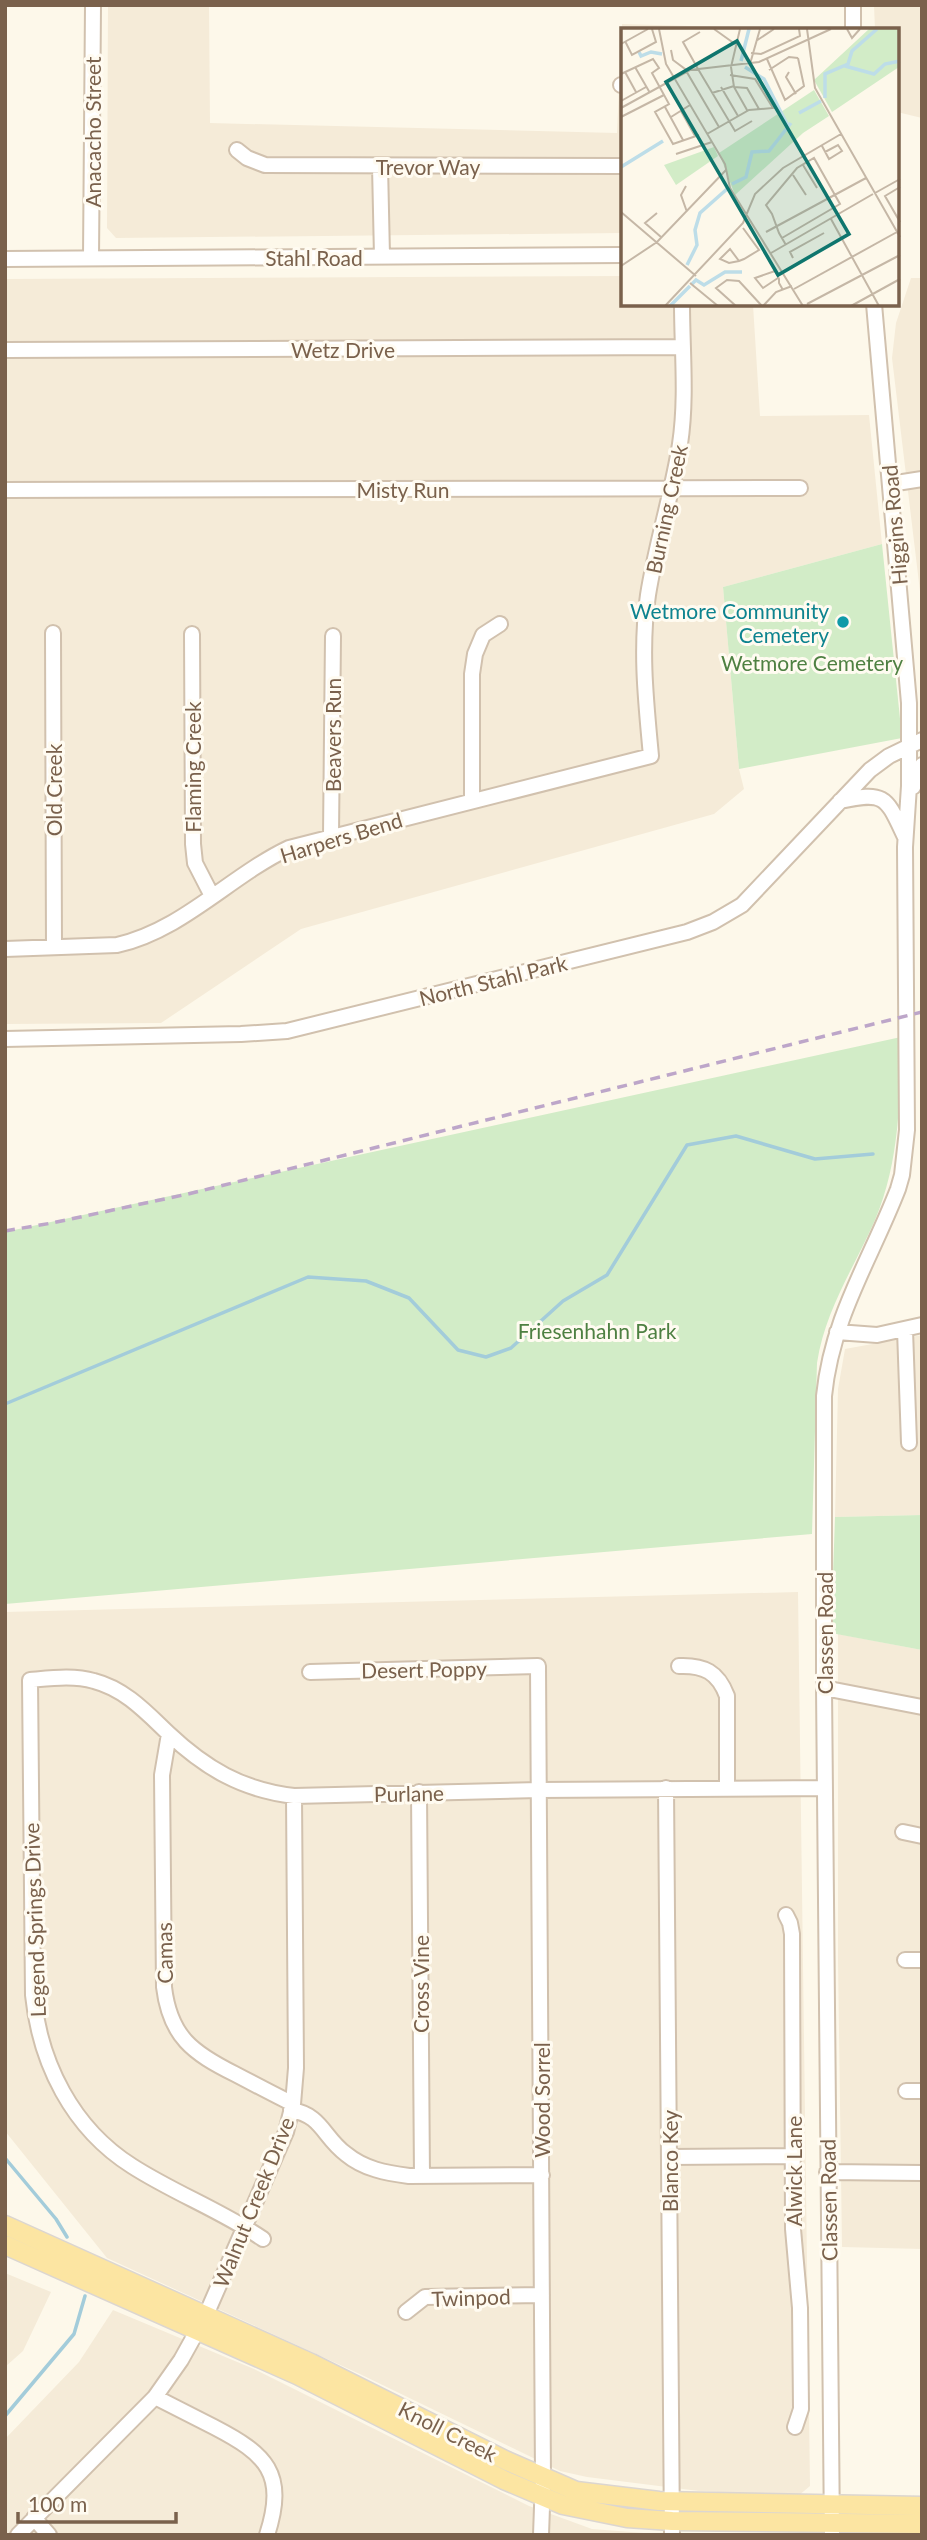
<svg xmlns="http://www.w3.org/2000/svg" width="927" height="2540" font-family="Lato,sans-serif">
	<rect width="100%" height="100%" fill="#fdf8ea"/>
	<path fill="#f5ebd8" d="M108 5H209L210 123 617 133 622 24 819 30H622V233L116 238 107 228Z
		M874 5H922V118L897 112V30H875Z
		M622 276V304L753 305 760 416 869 415 882 544 723 587 739 769 744 789 714 814 301 929 161 1023 5 1024V279Z
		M911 278H922V608L892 358 896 323Z
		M922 1335V1515L835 1517 838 1389 845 1349Z
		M798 1592 810 2486 798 2496 699 2491 587 2477 560 2471 362 2375 107 2258 5 2131V1612Z
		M838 1634 922 1650V2249L842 2247 838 1960Z
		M5 2273 51 2292 23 2351 5 2367Z
		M113 2310 254 2369 529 2506 592 2529 670 2535H5V2439L79 2362Z"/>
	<path fill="#d2ecc7" d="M882 544 902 738 739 769 723 587Z
		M901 1037C900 1099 900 1161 875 1220 854 1268 825 1310 817 1363L812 1534 5 1604V1232Z
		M922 1515V1650L831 1633 835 1517Z"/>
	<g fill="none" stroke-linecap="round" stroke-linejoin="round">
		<path stroke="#a3ccda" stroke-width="3.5" d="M5 1404 308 1277 366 1281 409 1298 458 1350 486 1357 511 1348 563 1301 607 1275 687 1145 736 1136 815 1159 873 1154
			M5 2158 56 2219 67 2237
			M5 2416 74 2334 85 2296"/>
		<defs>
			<path id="minor" d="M853 5V30
				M621 85H622
				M237 150 247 158 265 165 622 166
				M380 166 382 256
				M91 258 93 5
				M5 259 622 255
				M5 350 682 347
				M890 484 922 479
				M5 490 800 488
				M53 633 54 947
				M192 634 193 844 195 863 212 896
				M913 787 922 765
				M472 800V674L475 654 483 635 500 624
				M840 801C886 791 886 797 905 837
				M331 835 333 636
				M5 949 117 945C183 930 230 876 289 848L651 756C646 702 640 649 648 595 656 544 672 495 680 444 687 398 682 350 682 304
				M5 1039 241 1034 287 1031 687 932 713 922 742 905 870 770 889 756 922 740
				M905 1330 909 1443
				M837 1332 877 1335 922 1325
				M679 1666C704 1665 718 1672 727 1696V1788
				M310 1672 538 1666 543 2479 541 2535
				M824 1688 922 1707
				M169 1734 162 1775 164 1987C170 2037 193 2053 235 2074 254 2084 273 2094 293 2104
				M666 1788 672 2535
				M419 1792 422 2176
				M903 1832 922 1836
				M786 1915 790 1923 792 1934 793 2229 800 2308 801 2409 795 2427
				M905 1960H922
				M906 2091H922
				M291 2110C322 2115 323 2137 346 2154 364 2169 386 2173 409 2176L542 2175
				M669 2157 794 2156
				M827 2172 922 2173
				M263 2239C222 2211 174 2193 132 2166 72 2128 40 2063 33 1995L30 1680C52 1678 74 1675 94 1681 125 1689 146 1712 168 1733 205 1768 242 1790 294 1796L539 1790 825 1788
				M406 2312 425 2297 542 2295
				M155 2397C175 2407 194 2417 214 2427 266 2454 287 2473 267 2535
				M34 2518 49 2535
				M18 2535 155 2397 181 2360 206 2315 286 2132 293 2104 296 2068 294 1796
				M832 2535 824 1688V1396C832 1317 870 1261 898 1189L902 1175 907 1130 905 847 909 786V703L874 304"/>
			<path id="major" d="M5 2225 311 2363 507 2461 576 2491 659 2501 922 2506
				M5 2245 297 2375 504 2480 563 2505 627 2518 672 2521 922 2524"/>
		</defs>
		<use href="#minor" stroke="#d1c1ae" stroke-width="18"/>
		<use href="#major" stroke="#dcd6d0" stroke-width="21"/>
		<use href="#minor" stroke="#fff" stroke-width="14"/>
		<use href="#major" stroke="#fce5a2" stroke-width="18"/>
		<path stroke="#bda6c9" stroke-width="3.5" stroke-dasharray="10 7" stroke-linecap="butt" d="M5 1231 52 1223 188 1194 922 1012"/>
	</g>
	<circle fill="#0f9aa8" stroke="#fffbf1" stroke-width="2.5" cx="843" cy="622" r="7"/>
	<g text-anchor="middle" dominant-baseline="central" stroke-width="6" stroke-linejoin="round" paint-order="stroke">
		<g font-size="21" fill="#7a614c" stroke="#fffbf1">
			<text transform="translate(92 132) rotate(-90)">Anacacho Street</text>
			<text x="428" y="166">Trevor Way</text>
			<text x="314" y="257">Stahl Road</text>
			<text x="343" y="349">Wetz Drive</text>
			<text x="403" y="489">Misty Run</text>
			<text transform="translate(666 509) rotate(-78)">Burning Creek</text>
			<text transform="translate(894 525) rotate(-95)">Higgins Road</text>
			<text transform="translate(332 735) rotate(-90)">Beavers Run</text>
			<text transform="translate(192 767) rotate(-90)">Flaming Creek</text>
			<text transform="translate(53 790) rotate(-90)">Old Creek</text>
			<text transform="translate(341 837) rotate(-17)">Harpers Bend</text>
			<text transform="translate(493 980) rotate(-14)">North Stahl Park</text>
			<text transform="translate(824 1633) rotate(-90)">Classen Road</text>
			<text transform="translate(424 1669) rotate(-1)">Desert Poppy</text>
			<text transform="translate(409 1793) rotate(-1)">Purlane</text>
			<text transform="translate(34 1920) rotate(-92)">Legend Springs Drive</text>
			<text transform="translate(164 1953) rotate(-91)">Camas</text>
			<text transform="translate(420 1984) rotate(-90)">Cross Vine</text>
			<text transform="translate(541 2100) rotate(-90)">Wood Sorrel</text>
			<text transform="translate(669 2161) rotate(-90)">Blanco Key</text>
			<text transform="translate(793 2171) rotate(-90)">Alwick Lane</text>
			<text transform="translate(828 2200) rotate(-91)">Classen Road</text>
			<text transform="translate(253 2202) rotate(-68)">Walnut Creek Drive</text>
			<text transform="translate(471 2297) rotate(-2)">Twinpod</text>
			<text transform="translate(448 2431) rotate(27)">Knoll Creek</text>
		</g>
		<g font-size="21" fill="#0d838f" stroke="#fffbf1" text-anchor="end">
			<text x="829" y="610">Wetmore Community<tspan x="829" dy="24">Cemetery</tspan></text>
		</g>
		<g font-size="21" fill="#4e8042" stroke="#fffbf1">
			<text x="812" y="662">Wetmore Cemetery</text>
			<text x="597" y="1330">Friesenhahn Park</text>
		</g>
	</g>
	<g transform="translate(621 28)">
		<rect width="278" height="278" fill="#fdf8ea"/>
		<path d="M248 1H278V39L211 84 193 52ZM193 62 208 88 182 105 114 167 98 125ZM93 119 97 128 55 157 43 137Z" fill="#d2ecc7"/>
		<path fill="none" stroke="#bddde8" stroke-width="3.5" d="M18 24 20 28 30 24 41 26M120 33 128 1M224 38 253 46 264 36 279 33M124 39 143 51 167 98M204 70V46L227 36 231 23 256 1M178 85 200 73M0 139 42 113M111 156 125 149 131 124 148 123 170 95M66 237 76 217 74 202 79 185 106 161M71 256 75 252 83 257 104 244H121M49 278 69 258"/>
		<path fill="none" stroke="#c5b7a6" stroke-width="2" d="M38 1 45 36 104 136 109 160 182 278M93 1 114 16M119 1 110 39 113 59 126 82M186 1 194 60 279 209M226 1 231 10 239 1M79 4 62 14 77 41 114 103 131 93M4 13 11 27 35 14 31 1M135 13 153 1M0 16 27 1M50 22 52 32 64 41 98 99M130 25 140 26 179 8 178 1M146 31 164 72 183 58 177 30M129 36 139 1M14 39 29 65M148 42 168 29 177 30M4 44 15 64M168 44 165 49 175 66M0 46 32 31 38 40 31 45 48 76 34 84 52 116 78 107M100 59 117 88M113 59 126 60 138 81M91 65 113 58M0 73 25 59M44 79 62 112M0 80 69 42 138 34 210 1M60 83 74 108M0 89 43 67M50 89 69 77M86 106 128 82 152 80 134 51 109 47M201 118 208 131 221 123 217 117 204 124M55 126 91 114M182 137 196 160M172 147 185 167M65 158 60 167 66 184M279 159 264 168 279 194M254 165 279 151M0 184 75 248M36 185 24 195 40 209M210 191 258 278M145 204 245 150M161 210 219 176 193 130 176 140 145 177 151 186 158 205 165 217M150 225 252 166M172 230 169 224 203 205M118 233 109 221 99 231 108 235 118 233 123 231 138 222 122 200M0 238 36 214 105 142M157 250 142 260 134 250 154 243 157 248V249L158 251V255L162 262M69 255 97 278M173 261 276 204M186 276 279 227M44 278 122 195 134 166 162 140 220 106M115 278 95 260 106 252 118 253 141 278M142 278 155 264 171 258M230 278 279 251"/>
		<path fill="#0f766e" fill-opacity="0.15" stroke="#0f766e" stroke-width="3.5" d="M116 13 228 206 157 247 45 54Z"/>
		<rect width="278" height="278" fill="none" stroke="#7a614c" stroke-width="3.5"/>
	</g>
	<rect width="927" height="2540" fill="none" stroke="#7a614c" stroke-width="14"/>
	<path d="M18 2512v10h158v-10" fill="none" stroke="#7a614c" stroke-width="3.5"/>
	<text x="28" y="2512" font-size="21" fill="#7a614c" stroke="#fffbf1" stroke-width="5" paint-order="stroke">100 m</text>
</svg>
